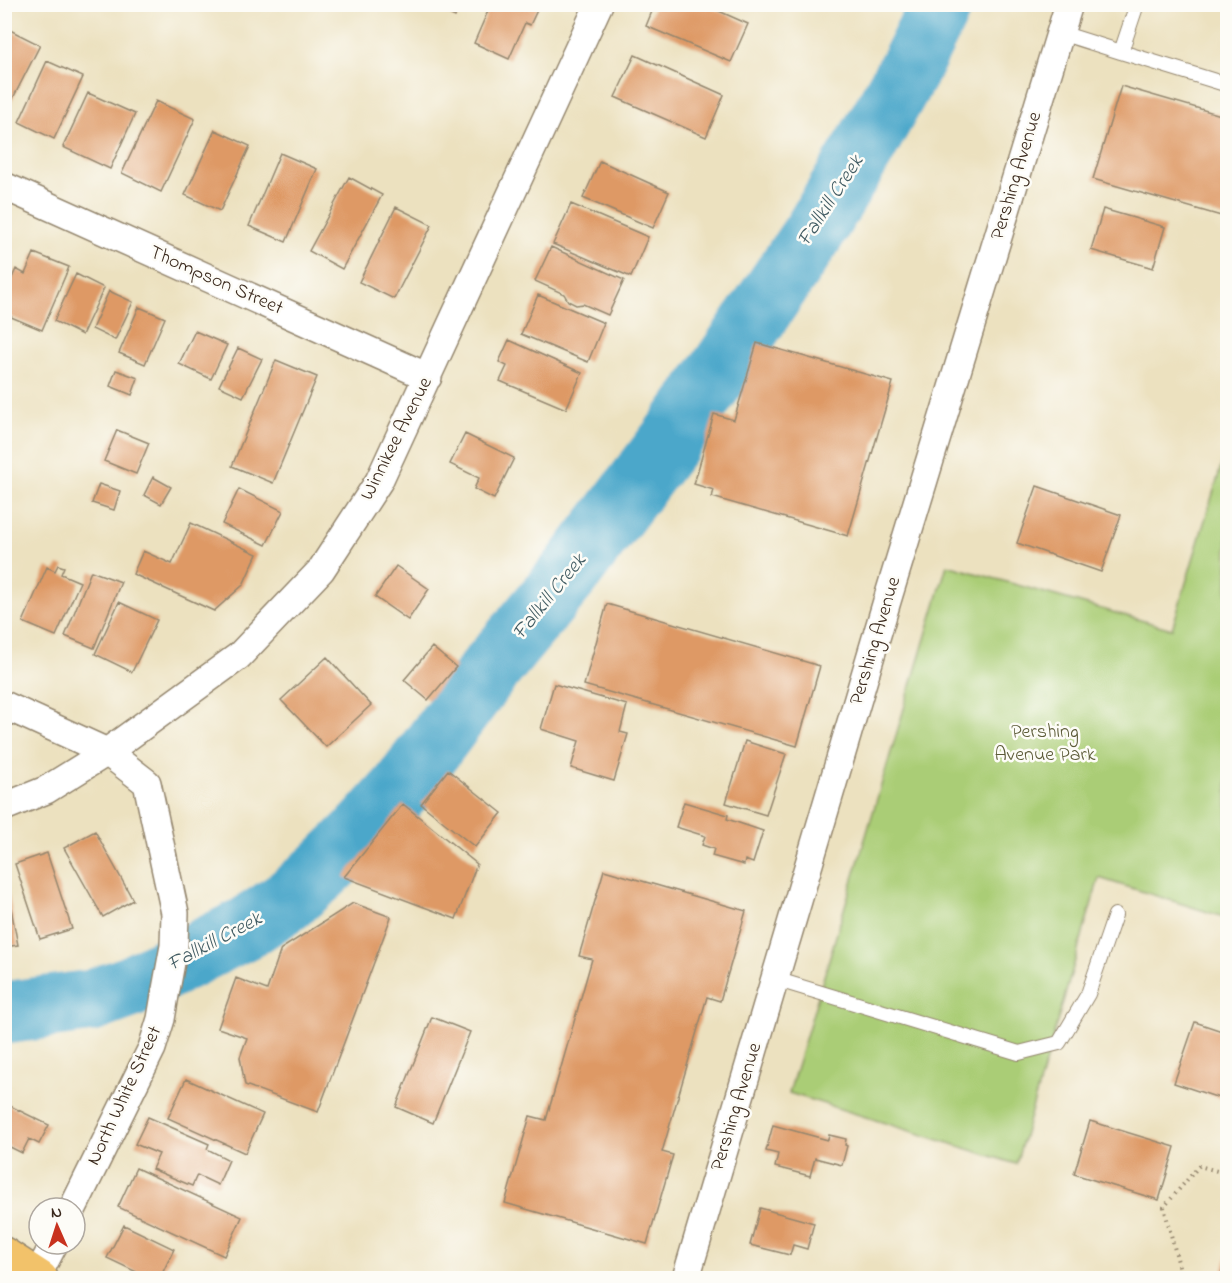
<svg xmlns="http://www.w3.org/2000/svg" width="1232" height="1283" font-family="'Indie Flower',sans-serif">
	<rect width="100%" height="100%" fill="#fdfcf7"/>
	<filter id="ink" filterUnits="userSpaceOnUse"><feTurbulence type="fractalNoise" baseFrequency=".0167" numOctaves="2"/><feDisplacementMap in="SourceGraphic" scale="12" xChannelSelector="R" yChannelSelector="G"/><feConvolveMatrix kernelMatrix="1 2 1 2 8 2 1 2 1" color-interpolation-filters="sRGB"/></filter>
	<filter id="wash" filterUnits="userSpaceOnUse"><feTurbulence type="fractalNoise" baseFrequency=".008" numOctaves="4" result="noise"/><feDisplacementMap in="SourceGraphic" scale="24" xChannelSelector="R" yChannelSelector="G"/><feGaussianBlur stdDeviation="1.35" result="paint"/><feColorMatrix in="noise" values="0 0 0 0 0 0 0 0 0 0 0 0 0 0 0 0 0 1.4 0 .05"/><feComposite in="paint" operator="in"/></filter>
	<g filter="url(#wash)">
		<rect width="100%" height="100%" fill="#ece1bf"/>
		<path fill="#aacd76" stroke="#727c4a" stroke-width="1.5" d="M1227 447V918L1099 878 1016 1164 789 1093 947 565 1172 629Z"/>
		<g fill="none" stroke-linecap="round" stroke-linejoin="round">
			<path stroke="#4ca7ca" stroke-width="63" d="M4 1013 92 1001 130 987 248 927 286 902 321 872 365 829 402 788 487 673 571 572 670 441 724 365 814 232 864 149 912 63 941 4"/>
		</g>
		<g id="blocks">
			<path fill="#de9965" d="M427 4H460L455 17Z
				M491 4 539 6 530 25 525 23 509 59 474 43Z
				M655 4H703L748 24 731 62 646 26Z
				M4 27 40 45 4 116Z
				M635 55 724 95 706 137 615 97Z
				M47 61 83 77 54 139 19 122Z
				M1121 86 1228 117V218L1093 179Z
				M88 93 135 114 110 169 63 147Z
				M156 101 195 119 161 192 122 173Z
				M215 130 250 146 220 211 185 195Z
				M280 153 317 169 286 242 249 226Z
				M600 161 669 192 653 228 583 198Z
				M349 177 382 195 342 269 309 251Z
				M571 204 648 237 631 277 553 244Z
				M396 207 432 225 394 299 359 282Z
				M1103 209 1165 227 1153 268 1091 250Z
				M551 247 624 280 608 315 583 304 576 305 568 301 564 294 535 281Z
				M34 253 69 267 42 330 4 314V296L16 269 25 274Z
				M76 274 104 288 82 335 54 321Z
				M109 291 133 302 115 340 92 329Z
				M538 295 604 323 588 362 521 334Z
				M139 307 165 318 145 364 119 353Z
				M195 331 227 345 211 379 179 364Z
				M509 340 582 373 566 409 500 381 507 366 499 362Z
				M757 343 893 382 848 536 712 497 714 490 694 484 714 414 734 420Z
				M238 348 262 359 243 397 219 386Z
				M276 360 317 377 273 483 232 466Z
				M116 370 138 378 132 395 110 386Z
				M117 430 149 443 136 474 104 461Z
				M465 434 514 458 494 499 474 489 479 478 450 464Z
				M153 477 171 487 161 504 144 495Z
				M99 484 120 491 114 510 92 503Z
				M1037 486 1121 515 1101 572 1017 543Z
				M239 489 283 511 266 545 222 524Z
				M191 523 257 554 243 585 214 611 133 574 143 551 172 564Z
				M58 565 64 567 61 574 80 582 56 636 23 622 47 567 55 571Z
				M396 566 429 589 408 620 375 597Z
				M91 571 121 582 94 648 65 636Z
				M119 602 157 620 132 672 95 654Z
				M607 604 820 666 797 746 584 685Z
				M432 647 456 667 428 700 404 680Z
				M327 657 371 705 326 747 281 700Z
				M554 684 627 705 620 732 628 734 614 781 571 768 579 741 541 729Z
				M745 741 786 754 766 815 726 803Z
				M448 770 502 813 475 847 421 804Z
				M684 802 728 815 727 819 763 831 753 863 745 860 744 865 712 856 714 849 702 845 705 836 676 827Z
				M403 804 477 864 456 919 344 877Z
				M95 831 133 900 103 917 64 848Z
				M47 853 72 929 40 939 15 864Z
				M604 870 746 911 720 1001 707 997 662 1152 673 1155 647 1244 505 1203 530 1116 546 1120 592 959 579 956Z
				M4 872 18 945 4 947Z
				M353 903 391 917 318 1112 245 1085 240 1057 247 1038 218 1028 236 978 267 990 281 949Z
				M432 1017 470 1032 433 1123 396 1107Z
				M1195 1022 1228 1033V1101L1174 1083Z
				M186 1079 263 1114 245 1153 168 1118Z
				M4 1103 49 1125 39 1144 29 1139 22 1153 4 1144Z
				M148 1117 209 1144 207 1149 229 1160 218 1185 197 1175 192 1186 152 1169 159 1154 135 1144Z
				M1090 1121 1175 1147 1159 1200 1074 1174Z
				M773 1125 828 1140 829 1135 846 1139 845 1145 847 1146 842 1165 815 1158 810 1176 775 1167 778 1154 766 1151Z
				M136 1168 242 1217 224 1256 118 1207Z
				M760 1208 814 1223 807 1249 793 1245 790 1255 750 1245Z
				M124 1225 174 1249 160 1278H149L107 1258Z
				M1227 1255 1228 1278H1220Z"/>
		</g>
	</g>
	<g filter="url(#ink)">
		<use href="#blocks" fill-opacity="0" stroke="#94866e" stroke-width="1.5"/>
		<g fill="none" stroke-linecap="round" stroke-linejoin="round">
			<defs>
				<path id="service" d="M1137 4 1121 52 1228 85
					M1061 33 1121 52
					M775 979 1019 1053 1059 1043 1088 994 1115 915"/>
				<path id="minor" d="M4 186 428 377
					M4 705 107 752 147 783 175 913 174 946 165 995 161 1019 152 1048 73 1208
					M4 807 46 790 107 752 239 656 321 570 379 481 599 4
					M36 1278 54 1244
					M686 1278 887 601 1069 4"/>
				<path id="trunk" d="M4 1254 41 1278"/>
			</defs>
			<use href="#service" stroke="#94866e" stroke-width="16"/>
			<use href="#minor" stroke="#94866e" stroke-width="30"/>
			<use href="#trunk" stroke="#94866e" stroke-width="36"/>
			<path stroke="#94866e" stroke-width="4" stroke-dasharray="1.5 4.5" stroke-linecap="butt" d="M1182 1278 1164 1207 1199 1166 1228 1174"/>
			<use href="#service" stroke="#fff" stroke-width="14"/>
			<use href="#minor" stroke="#fff" stroke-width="27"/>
			<use href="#trunk" stroke="#f2c26a" stroke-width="33"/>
		</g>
	</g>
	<g text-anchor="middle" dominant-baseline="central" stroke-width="5" stroke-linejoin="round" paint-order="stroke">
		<g font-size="20" fill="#3b2a1e" stroke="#fdfcf7">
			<text transform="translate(1017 176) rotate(-73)">Pershing Avenue</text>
			<text transform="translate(216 281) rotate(24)">Thompson Street</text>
			<text transform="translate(397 439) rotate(-63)">Winnikee Avenue</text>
			<text transform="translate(876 641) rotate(-73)">Pershing Avenue</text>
			<text transform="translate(125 1096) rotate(-65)">North White Street</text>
			<text transform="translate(737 1107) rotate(-73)">Pershing Avenue</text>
		</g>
		<g font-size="20" fill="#5c5b38" stroke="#fdfcf7">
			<text x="1045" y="732">Pershing<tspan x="1045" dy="23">Avenue Park</tspan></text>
		</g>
		<g font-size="21" font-style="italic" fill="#425c63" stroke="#fdfcf7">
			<text transform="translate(831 201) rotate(-57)">Fallkill Creek</text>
			<text transform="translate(550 597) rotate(-51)">Fallkill Creek</text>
			<text transform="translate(215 942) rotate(-28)">Fallkill Creek</text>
		</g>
	</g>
	<rect width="1232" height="1283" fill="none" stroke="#fdfcf7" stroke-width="24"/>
	<g transform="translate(57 1226) rotate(357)"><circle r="28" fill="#fdfcf7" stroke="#afa8a0" stroke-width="1.5"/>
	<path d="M0-4.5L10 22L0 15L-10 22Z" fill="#c8321e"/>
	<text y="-9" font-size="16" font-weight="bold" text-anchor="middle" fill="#3b2a1e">N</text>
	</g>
</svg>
